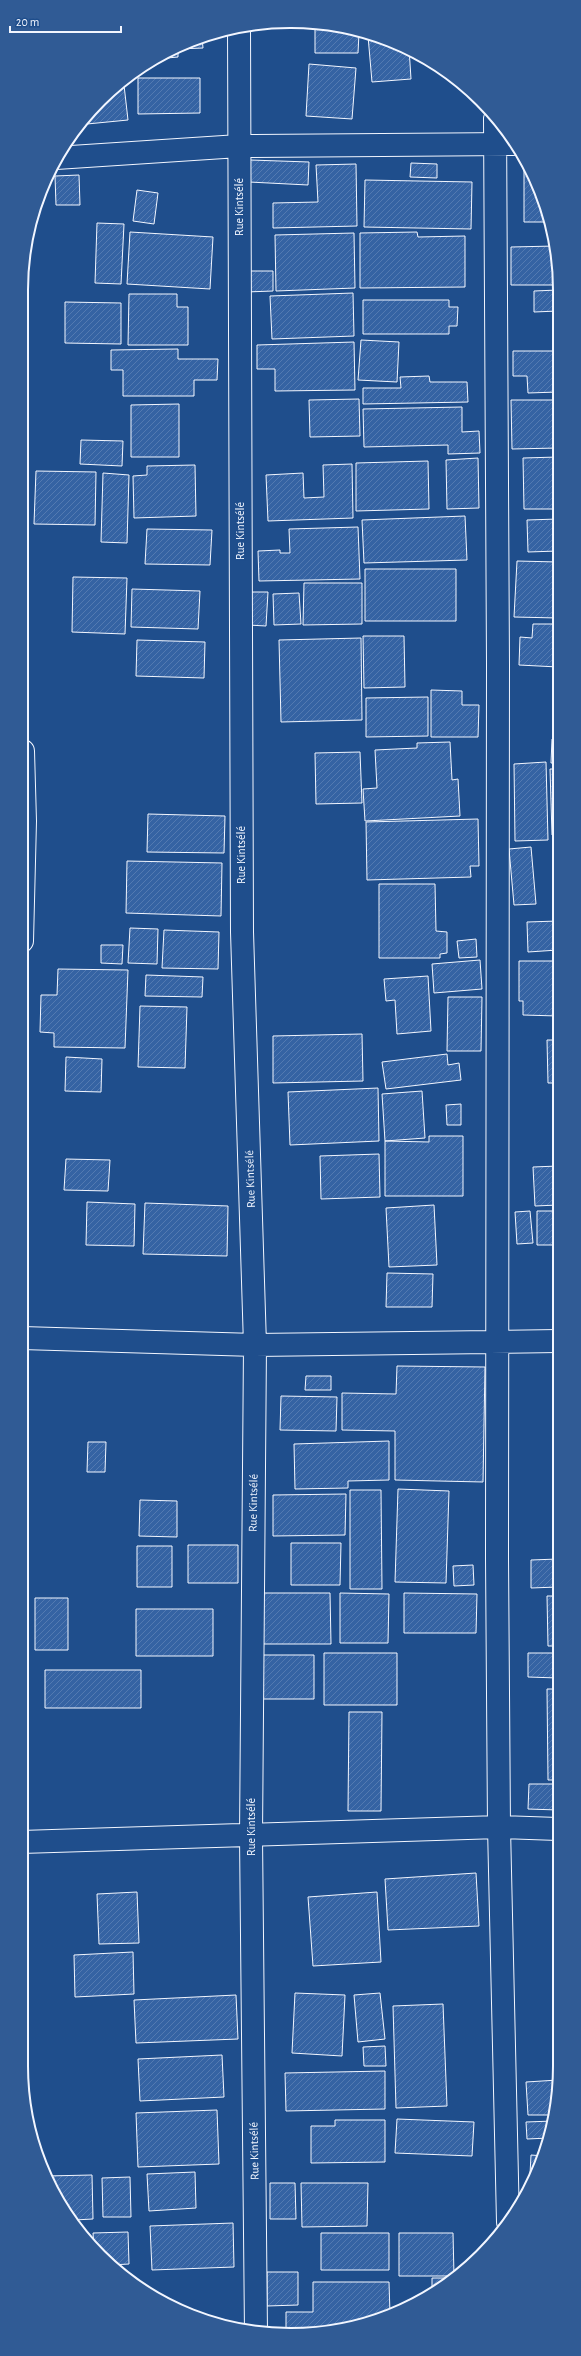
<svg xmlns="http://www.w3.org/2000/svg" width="581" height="2356" font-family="'Alegreya Sans',sans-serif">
	<defs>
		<pattern id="building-hatch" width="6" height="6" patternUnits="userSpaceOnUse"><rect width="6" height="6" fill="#3563a3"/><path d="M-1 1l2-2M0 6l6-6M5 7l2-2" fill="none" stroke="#537ab1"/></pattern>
	</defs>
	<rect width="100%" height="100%" fill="#1f4e8c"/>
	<path fill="url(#building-hatch)" stroke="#f2f6ff" d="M315 23H326L359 33 358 53H315Z
		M368 36 409 48 411 79 372 82Z
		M202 37 203 48 178 49V57L156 59 172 49Z
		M309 64 356 68 352 119 306 116Z
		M138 78H200V113L138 114Z
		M124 85 128 120 87 124 86 116 88 113 117 86Z
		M250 160 309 162 308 185 249 182Z
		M411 163 437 164V178L410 177Z
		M356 164 357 226 273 228V203L318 202 316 165Z
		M524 169 532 172 548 222H524Z
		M79 175 80 205H56L55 176Z
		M365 180 472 182 471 229 364 227Z
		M137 190 158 193 154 224 133 221Z
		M97 223 124 224 121 284 95 283Z
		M130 232 213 237 210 289 127 284Z
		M417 232 418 237 465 236V287L360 288V233Z
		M354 233 355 288 276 291 275 235Z
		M555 246 558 256V285H511V247Z
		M245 271H273V291L246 292Z
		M558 290V311L534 312V291Z
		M353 293 354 336 272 339 270 296Z
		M129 294H177V307H188V345H128Z
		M363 300H449V307H458L457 326H449V334H363Z
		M65 302 121 303V344L65 343Z
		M361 340 399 342 397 382 358 380Z
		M354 342 355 390 275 391V369H257V345Z
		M178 349V359H218L217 380H194V396H123V370H111V350Z
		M513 351H558V392L528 393 527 376H513Z
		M429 376 430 382H467L468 402 363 404V388H401L400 377Z
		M359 399 360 436 310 437 309 400Z
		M511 400H558V448L512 449Z
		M179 404V457H131V405Z
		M462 407V432L479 431 480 453 448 454V445L364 447 363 409Z
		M81 440 123 441 122 466 80 464Z
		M558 457V509H524L523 458Z
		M478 458 479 508 447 509 446 460Z
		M428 461 429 509 356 511V463Z
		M352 464 353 518 268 521 266 475 303 473 304 498 324 497 323 465Z
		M195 465 196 516 134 518 133 476 147 475V466Z
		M36 471 96 472 95 525 34 524Z
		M103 473 129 475 127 543 101 542Z
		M465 516 467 560 364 563 362 520Z
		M558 519V551L528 552 527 520Z
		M358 527 360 579 259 581 258 551 280 550V553H290L289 529Z
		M147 529 212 530 210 565 145 564Z
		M517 561 558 562V618L514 617Z
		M365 569H456V621H365Z
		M73 577 127 578 125 634 72 632Z
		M304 583H362V624L303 625Z
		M132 589 200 591 198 629 131 627Z
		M250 592H268L266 626 248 625Z
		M299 593 301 624 274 625 273 594Z
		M533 624H558V667L519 665 520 637 532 638Z
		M363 636H404L405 687 364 688Z
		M361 638 362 720 281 722 279 640Z
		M137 640 205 642 204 678 136 676Z
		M431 690 462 691V705H479L478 737H431Z
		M428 697V736L366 737V698Z
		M552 739H558V763H551Z
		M450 742 452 780 458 779 460 816 365 821 363 789 377 788 375 750 417 748V743Z
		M360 752 362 803 316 804 315 753Z
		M546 762 548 840 515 841 514 764Z
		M550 769H558V835H552Z
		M148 814 225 816 224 853 147 852Z
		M478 819 479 866H470L471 877 367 880 366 822Z
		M531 847 536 904 514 905 509 849Z
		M127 861 222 863 221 916 126 913Z
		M379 884H435L436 931 447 932V953L440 954V958H379Z
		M558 921V950L528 952 527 922Z
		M130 928 158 929 157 964 128 963Z
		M164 930 219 932 218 969 162 968Z
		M476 939 477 957 459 958 457 941Z
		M101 945H123L122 964 101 963Z
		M480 960 482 989 434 993 432 964Z
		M519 961H558V1016L523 1015V1001H519Z
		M58 969 128 970 125 1048 54 1047V1033L40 1032 41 995H57Z
		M146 975 203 977 202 997 145 996Z
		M428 976 431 1031 397 1034 395 1000 386 1001 384 979Z
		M448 997H482L481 1051H447Z
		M140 1006 187 1007 185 1068 138 1067Z
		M362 1034 363 1081 273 1083V1036Z
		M547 1040H558V1083H548Z
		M447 1054 448 1065 459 1063 461 1080 386 1089 382 1062Z
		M66 1057 102 1059 101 1092 65 1091Z
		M378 1088 379 1141 290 1145 288 1092Z
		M422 1091 425 1138 385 1141 382 1094Z
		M461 1104V1125H447L446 1105Z
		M429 1136H463V1196H385V1141L429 1142Z
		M379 1154 380 1197 321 1199 320 1156Z
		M66 1159 110 1160 108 1191 64 1190Z
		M558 1166V1205L535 1206 533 1167Z
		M87 1202 135 1204 134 1246 86 1245Z
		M145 1203 228 1206 227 1256 143 1254Z
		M434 1205 437 1265 389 1267 386 1208Z
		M530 1211 533 1243 517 1244 515 1212Z
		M537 1211H558V1245H537Z
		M387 1273 433 1274 432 1307H386Z
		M397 1366 485 1367 483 1482 395 1480V1431L342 1430V1393L396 1394Z
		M306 1376H331V1390H305Z
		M281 1396 337 1397 336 1431 280 1430Z
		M389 1441V1480L348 1481V1488L295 1489 294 1444Z
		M88 1442H106L105 1472H87Z
		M554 1448H558V1554H555Z
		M398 1489 449 1491 446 1583 395 1582Z
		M350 1490H381L382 1589H350Z
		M346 1494 345 1535 273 1536V1495Z
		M140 1500 177 1501V1537L139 1536Z
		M291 1543H341L340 1585H291Z
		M188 1545H238V1583H188Z
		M137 1546H172V1587H137Z
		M558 1559V1587L531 1588V1560Z
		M473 1565 474 1585 454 1586 453 1566Z
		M263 1593H330L331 1644H262Z
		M340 1593 389 1594 388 1643H340Z
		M404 1593 477 1594 476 1633H404Z
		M547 1596H558V1646H548Z
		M35 1598H68V1650H35Z
		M136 1609H213V1656H136Z
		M324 1653H397V1705H324Z
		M528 1653H558V1678L528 1677Z
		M260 1655H314V1699H260Z
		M45 1670H141V1708H45Z
		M547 1689H558V1780H548Z
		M349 1712H382L381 1811H348Z
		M529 1784H558V1810L528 1809Z
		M476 1873 479 1926 388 1930 385 1879Z
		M137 1892 139 1943 99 1944 97 1894Z
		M377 1892 381 1962 313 1966 308 1897Z
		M133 1952 134 1994 75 1997 74 1955Z
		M295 1993 345 1995 342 2056 292 2053Z
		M380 1993 385 2039 358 2042 354 1995Z
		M236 1995 238 2039 136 2043 134 2000Z
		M443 2004 447 2106 396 2108 393 2006Z
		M385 2046 386 2066H364L363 2047Z
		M222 2055 224 2097 140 2101 138 2059Z
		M385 2071V2109L286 2111 285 2073Z
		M558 2080V2101L554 2115H528L526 2082Z
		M217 2110 219 2164 138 2167 136 2113Z
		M397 2119 474 2122 472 2156 395 2153Z
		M335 2120H385V2162L311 2163V2126H335Z
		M553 2121 549 2138 527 2139 526 2122Z
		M531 2155 544 2156 535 2175 530 2174Z
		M195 2172 196 2208 149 2211 147 2174Z
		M92 2175 93 2219 74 2220 46 2176Z
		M130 2177 131 2217H103L102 2178Z
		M270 2183H295L296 2219H270Z
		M301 2183H368L367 2226 302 2227Z
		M233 2223 234 2267 152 2270 150 2226Z
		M128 2232 129 2264 111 2265 94 2249 93 2233Z
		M321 2233H389V2270H321Z
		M399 2233H453L454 2276H399Z
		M267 2272H298V2305L267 2306Z
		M121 2274H127V2280V2279Z
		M432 2278H456L432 2291Z
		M313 2282H389L390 2314 377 2321 325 2333 286 2334V2312H313Z"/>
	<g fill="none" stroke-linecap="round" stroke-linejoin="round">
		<defs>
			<path id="street" d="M239 27 242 932 255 1345 251 1836 256 2332
				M495 119 498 664 497 1558 499 1827 508 2222
				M56 158 239 146 513 144
				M22 941 25 821 23 751
				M22 1338 255 1345 558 1341
				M21 1842 499 1827 558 1829"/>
		</defs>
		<use href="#street" stroke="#f2f6ff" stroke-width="24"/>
		<use href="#street" stroke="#1f4e8c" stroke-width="22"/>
	</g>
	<g text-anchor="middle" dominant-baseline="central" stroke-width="3" stroke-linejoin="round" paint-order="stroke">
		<g font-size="12" fill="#f2f6ff" stroke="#1f4e8c">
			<text transform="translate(239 207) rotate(-90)">Rue Kintsélé</text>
			<text transform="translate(240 531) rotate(-90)">Rue Kintsélé</text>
			<text transform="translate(241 855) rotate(-90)">Rue Kintsélé</text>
			<text transform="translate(250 1179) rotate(-92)">Rue Kintsélé</text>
			<text transform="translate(253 1503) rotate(-89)">Rue Kintsélé</text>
			<text transform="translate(251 1827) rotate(-90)">Rue Kintsélé</text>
			<text transform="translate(254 2151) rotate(-91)">Rue Kintsélé</text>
		</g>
	</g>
	<path d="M0 0H581V2356H0ZM290 28H291A262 262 0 0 1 553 290V2066A262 262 0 0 1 291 2328H290A262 262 0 0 1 28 2066V290A262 262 0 0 1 290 28Z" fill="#305b95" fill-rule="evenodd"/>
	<path fill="none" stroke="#f2f6ff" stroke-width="2" d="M290 28H291A262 262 0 0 1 553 290V2066A262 262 0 0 1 291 2328H290A262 262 0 0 1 28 2066V290A262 262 0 0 1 290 28Z"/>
	<path d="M10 26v6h111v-6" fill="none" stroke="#f2f6ff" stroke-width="2"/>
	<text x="16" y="26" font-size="12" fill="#f2f6ff" stroke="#1f4e8c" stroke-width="3" paint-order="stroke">20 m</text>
</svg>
